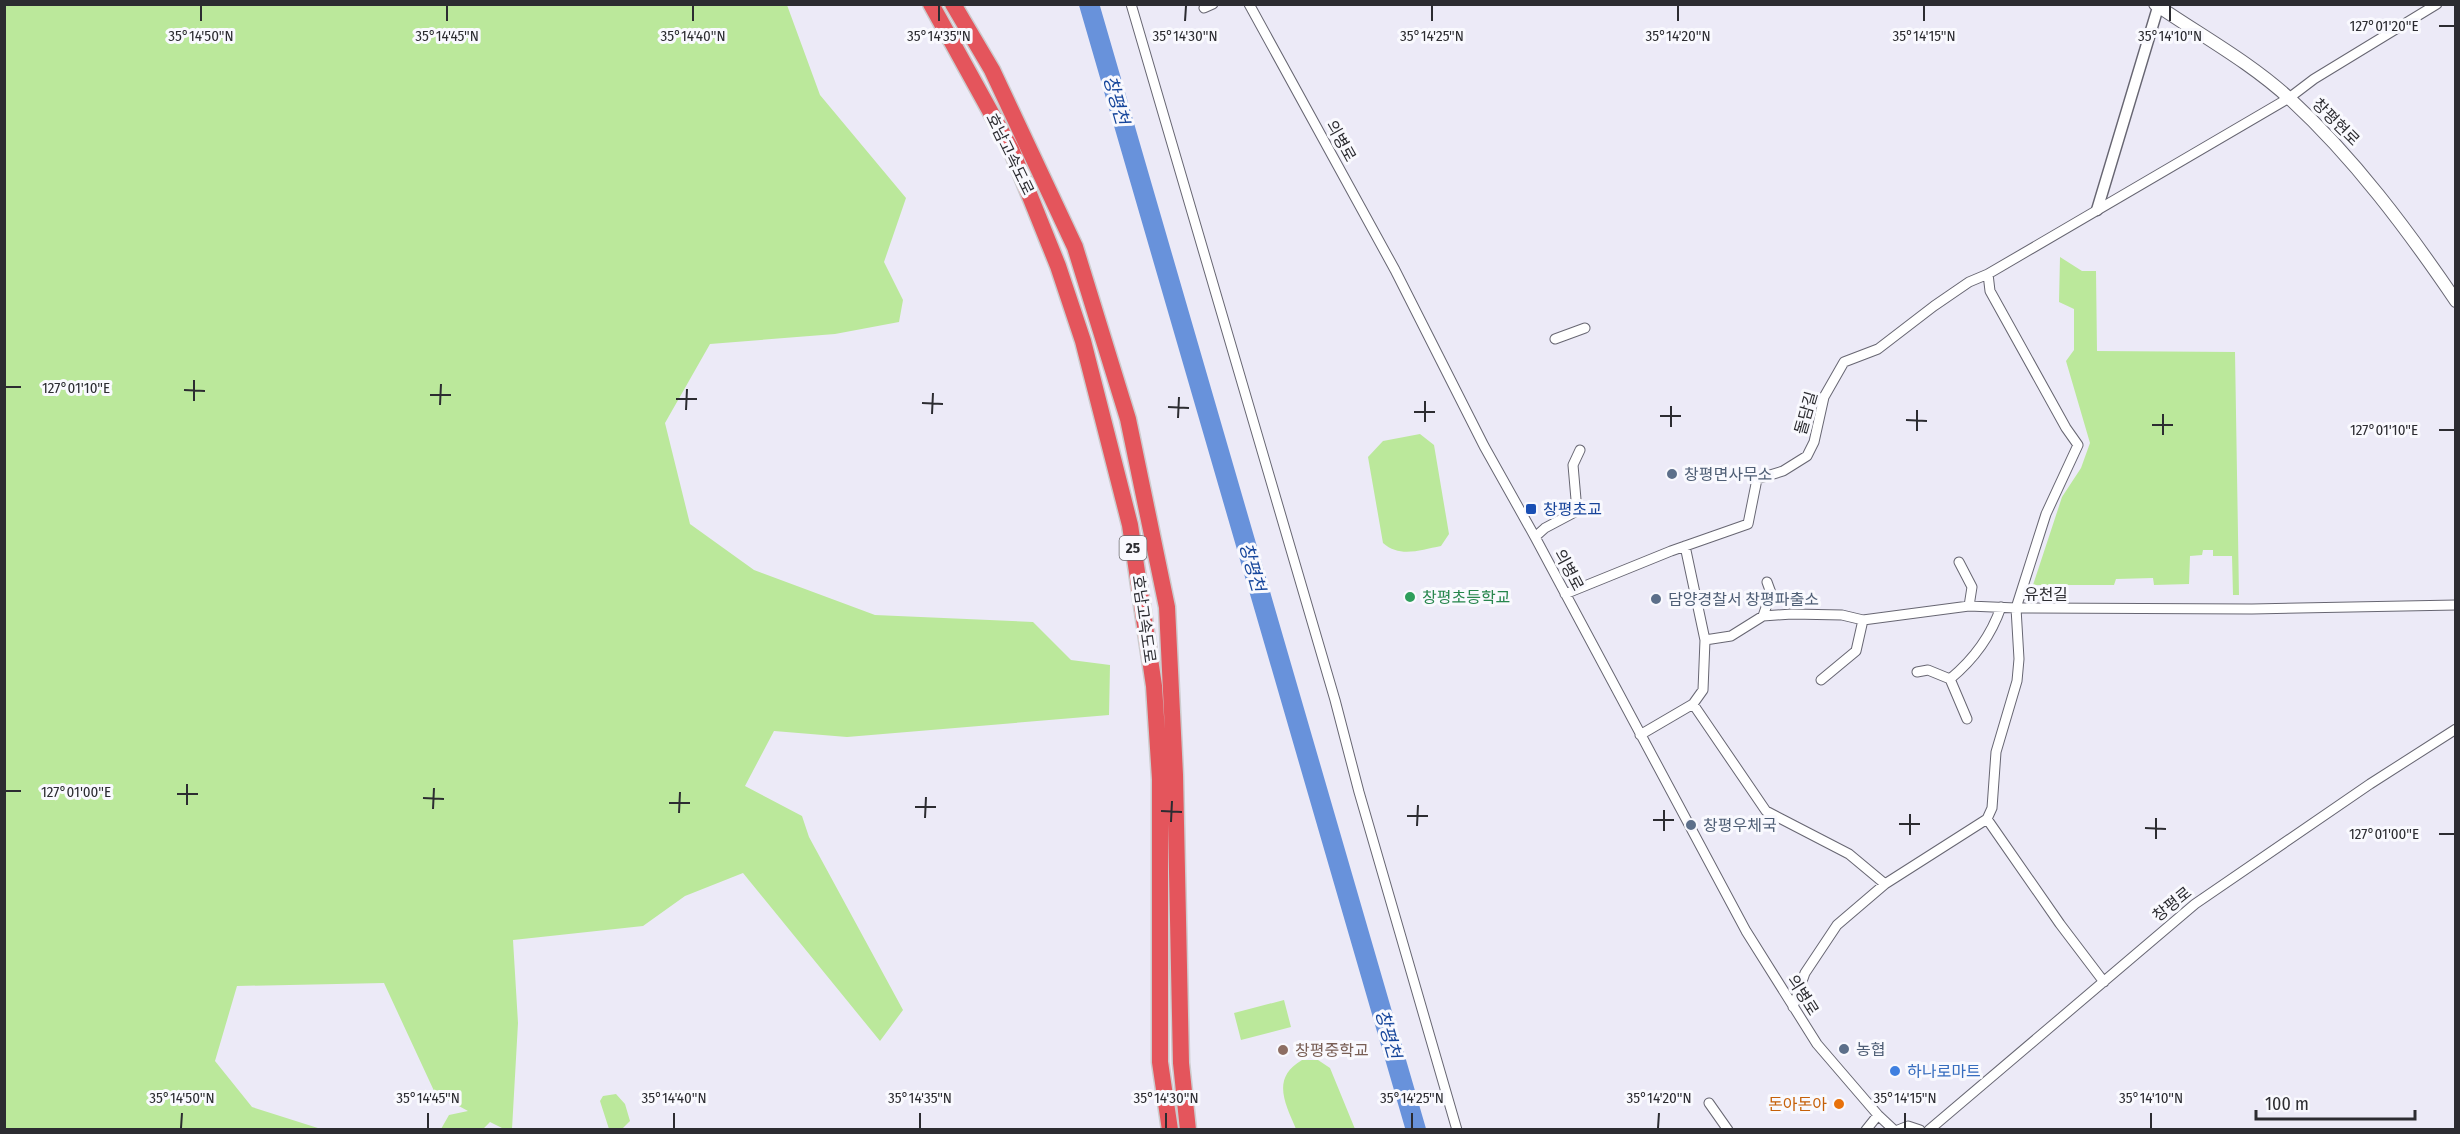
<svg xmlns="http://www.w3.org/2000/svg" width="2460" height="1134" font-family="'Fira Sans Condensed','Noto Sans KR',sans-serif">
	<rect width="100%" height="100%" fill="#eceaf7"/>
	<path fill="#bbe89b" d="M5 4 787 5 820 95 906 198 884 262 903 300 899 322 835 334 710 344 665 423 690 524 754 570 875 615 1033 622 1071 660 1110 665 1109 715 847 737 774 731 745 786 802 816 809 837 903 1010 880 1041 743 873 685 896 643 926 513 940 518 1023 512 1129H504L490 1122 483 1129H441L449 1115 468 1111 435 1093 384 983 237 986 215 1061 252 1107 321 1129H5Z
		M2060 257 2082 271H2096L2097 351 2235 352 2239 595H2233L2232 556H2213V550H2203L2202 555 2190 556 2189 584 2154 585 2153 578 2116 579 2114 585H2033L2062 497 2081 468 2090 443 2066 361 2074 350V309L2059 302Z
		M1420 434 1434 445 1449 534 1441 546C1420 550 1400 558 1383 543L1368 457 1383 441Z
		M1284 1000 1291 1027 1241 1040 1234 1013Z
		M1302 1060H1318L1330 1068 1355 1129H1296C1285 1103 1271 1078 1302 1060Z
		M616 1094 625 1104 630 1121 622 1129H609L600 1101 603 1096Z"/>
	<g fill="none" stroke-linecap="round" stroke-linejoin="round">
		<path stroke="#6892db" stroke-width="20" d="M1089 4 1416 1130"/>
		<defs>
			<path id="minor" d="M1131 4 1335 700 1359 792 1457 1130
				M1249 4 1395 270 1484 446 1535 537 1746 931 1817 1044 1878 1115 1894 1130
				M1204 8 1213 4
				M1555 339 1585 328
				M1535 537 1545 528 1577 511 1573 465 1580 450
				M1685 546 1705 640
				M1959 562 1972 587 1969 606
				M1565 594 1671 551 1748 524 1757 479 1783 471 1807 456 1814 442 1824 397 1844 362 1878 349 1934 306 1969 282 1988 274 2289 98 2314 79 2437 4
				M1763 616 1771 593 1767 582
				M1917 672 1928 670 1950 679C1973 660 1991 636 2001 607
				M1950 679 1967 719
				M1821 680 1856 651 1863 620 1969 606 2016 608 2046 514 2078 445 2066 428 1990 291 1988 274
				M1693 704 1766 811 1849 854 1885 884 1837 925 1805 973 1793 1007
				M1640 735 1693 704 1703 690 1705 640 1731 636 1763 616 1792 614 1842 615 1863 620
				M1885 884 1987 819
				M2104 982 2060 924 1987 819 1992 808 1996 752 2017 681 2019 659 2016 608 2252 609 2456 605
				M1709 1103 1728 1130
				M1866 1130 1878 1115
				M1898 1130 1908 1126 1920 1130
				M1929 1130 2195 904 2370 784 2456 729"/>
			<path id="tertiary" d="M2097 210 2159 4"/>
			<path id="secondary" d="M2155 4C2200 35 2250 62 2290 99 2354 158 2407 229 2456 301"/>
			<path id="motorway" d="M931 4 1011 149 1058 266 1083 341 1130 525 1154 686 1160 779V1062L1170 1130
				M953 4 992 70 1075 247 1128 419 1167 607 1175 775 1181 1063 1188 1130"/>
		</defs>
		<use href="#minor" stroke="#676672" stroke-width="11"/>
		<use href="#tertiary" stroke="#676672" stroke-width="13"/>
		<use href="#secondary" stroke="#676672" stroke-width="14"/>
		<use href="#motorway" stroke="#ccccce" stroke-width="19"/>
		<use href="#minor" stroke="#fff" stroke-width="9"/>
		<use href="#tertiary" stroke="#fff" stroke-width="10"/>
		<use href="#secondary" stroke="#fff" stroke-width="12"/>
		<use href="#motorway" stroke="#e4555c" stroke-width="16"/>
	</g>
	<path fill="none" stroke="#2c2c31" stroke-width="2" d="M201 21V6M447 21V6M693 21V6M939 21V6M1185 21 1186 6M1432 21V6M1678 21V6M1924 21V6M2170 21V6M2439 26H2454M6 387H21M184 390 205 391M430 395H451M676 399H697M194 401V380M922 403 943 404M440 405 441 384M1168 407 1189 408M686 410 687 389M1414 412H1435M932 414 933 393M1660 416H1681M1178 418 1179 397M1906 420 1927 421M1425 422V401M2152 425H2173M1671 427V406M2439 430H2454M1917 431V410M2163 435V414M6 791H21M177 794H198M423 798 444 799M669 803H690M187 805V784M915 807H936M433 809 434 788M1161 811 1182 812M679 813 680 792M1407 816H1428M925 818 926 797M1653 820H1674M1171 822 1172 801M1899 824H1920M1417 826 1418 805M2145 828 2166 829M1664 831V810M2439 834H2454M1910 835V814M2156 839V818M181 1128 182 1113M428 1128V1113M674 1128V1113M920 1128V1113M1166 1128V1113M1412 1128V1113M1658 1128 1659 1113M1905 1128V1113M2151 1128V1113"/>
	<g fill="#5c6f8a" stroke="#f9f9fe" stroke-width="2">
		<circle cx="1672" cy="474" r="6"/>
		<circle cx="1656" cy="599" r="6"/>
		<circle cx="1691" cy="825" r="6"/>
		<circle cx="1844" cy="1049" r="6"/>
	</g>
	<rect fill="#1a4fb4" stroke="#f9f9fe" stroke-width="2" x="1525" y="503" width="12" height="12" rx="3"/>
	<circle fill="#2e9e5b" stroke="#f9f9fe" stroke-width="2" cx="1410" cy="597" r="6"/>
	<circle fill="#8d6e63" stroke="#f9f9fe" stroke-width="2" cx="1283" cy="1050" r="6"/>
	<circle fill="#3f7fe0" stroke="#f9f9fe" stroke-width="2" cx="1895" cy="1071" r="6"/>
	<circle fill="#e8710a" stroke="#f9f9fe" stroke-width="2" cx="1839" cy="1104" r="6"/>
	<g text-anchor="middle" dominant-baseline="central" stroke-width="6" stroke-linejoin="round" paint-order="stroke">
		<rect fill="#f9f9fe" stroke="#6a6a6e" stroke-width="1.5" x="1119.5" y="536" width="27" height="24" rx="4.5"/>
		<g font-size="15" font-weight="bold" fill="#2c2c31">
			<text x="1133" y="548">25</text>
		</g>
		<g font-size="16" fill="#2c2c31" stroke="#f9f9fe">
			<text transform="translate(2336 122) rotate(45)">창평현로</text>
			<text transform="translate(1341 141) rotate(61)">의병로</text>
			<text transform="translate(1010 154) rotate(64)">호남고속도로</text>
			<text transform="translate(1806 413) rotate(-74)">돌담길</text>
			<text transform="translate(1569 570) rotate(62)">의병로</text>
			<text x="2046" y="594">유천길</text>
			<text transform="translate(1144 619) rotate(82)">호남고속도로</text>
			<text transform="translate(2172 904) rotate(-39)">창평로</text>
			<text transform="translate(1803 995) rotate(58)">의병로</text>
		</g>
		<g font-size="16" fill="#4e5e75" stroke="#f9f9fe" text-anchor="start">
			<text x="1684" y="474">창평면사무소</text>
			<text x="1668" y="599">담양경찰서 창평파출소</text>
			<text x="1703" y="825">창평우체국</text>
			<text x="1856" y="1049">농협</text>
		</g>
		<g font-size="16" fill="#164399" stroke="#f9f9fe" text-anchor="start">
			<text x="1543" y="509">창평초교</text>
		</g>
		<g font-size="16" fill="#27864d" stroke="#f9f9fe" text-anchor="start">
			<text x="1422" y="597">창평초등학교</text>
		</g>
		<g font-size="16" fill="#785e54" stroke="#f9f9fe" text-anchor="start">
			<text x="1295" y="1050">창평중학교</text>
		</g>
		<g font-size="16" fill="#366cbe" stroke="#f9f9fe" text-anchor="start">
			<text x="1907" y="1071">하나로마트</text>
		</g>
		<g font-size="16" fill="#c56008" stroke="#f9f9fe" text-anchor="end">
			<text x="1827" y="1104">돈아돈아</text>
		</g>
		<g font-size="18" font-style="italic" fill="#15459b" stroke="#f9f9fe">
			<text transform="translate(1116 100) rotate(74)">창평천</text>
			<text transform="translate(1252 567) rotate(74)">창평천</text>
			<text transform="translate(1388 1034) rotate(74)">창평천</text>
		</g>
	</g>
	<g font-size="15" text-anchor="middle" fill="#2c2c31" stroke="#f9f9fe" stroke-width="6" stroke-linejoin="round" paint-order="stroke">
		<text x="2384" y="31">127°01'20"E</text>
		<text x="201" y="41">35°14'50"N</text>
		<text x="447" y="41">35°14'45"N</text>
		<text x="693" y="41">35°14'40"N</text>
		<text x="939" y="41">35°14'35"N</text>
		<text x="1185" y="41">35°14'30"N</text>
		<text x="1432" y="41">35°14'25"N</text>
		<text x="1678" y="41">35°14'20"N</text>
		<text x="1924" y="41">35°14'15"N</text>
		<text x="2170" y="41">35°14'10"N</text>
		<text x="76" y="393">127°01'10"E</text>
		<text x="2384" y="435">127°01'10"E</text>
		<text x="76" y="797">127°01'00"E</text>
		<text x="2384" y="839">127°01'00"E</text>
		<text x="182" y="1103">35°14'50"N</text>
		<text x="428" y="1103">35°14'45"N</text>
		<text x="674" y="1103">35°14'40"N</text>
		<text x="920" y="1103">35°14'35"N</text>
		<text x="1166" y="1103">35°14'30"N</text>
		<text x="1412" y="1103">35°14'25"N</text>
		<text x="1659" y="1103">35°14'20"N</text>
		<text x="1905" y="1103">35°14'15"N</text>
		<text x="2151" y="1103">35°14'10"N</text>
	</g>
	<rect width="2460" height="1134" fill="none" stroke="#2c2c31" stroke-width="12"/>
	<path d="M2256 1110v9h159v-9" fill="none" stroke="#2c2c31" stroke-width="3"/>
	<text x="2265" y="1110" font-size="18" fill="#2c2c31" stroke="#f9f9fe" stroke-width="4.5" paint-order="stroke">100 m</text>
</svg>
